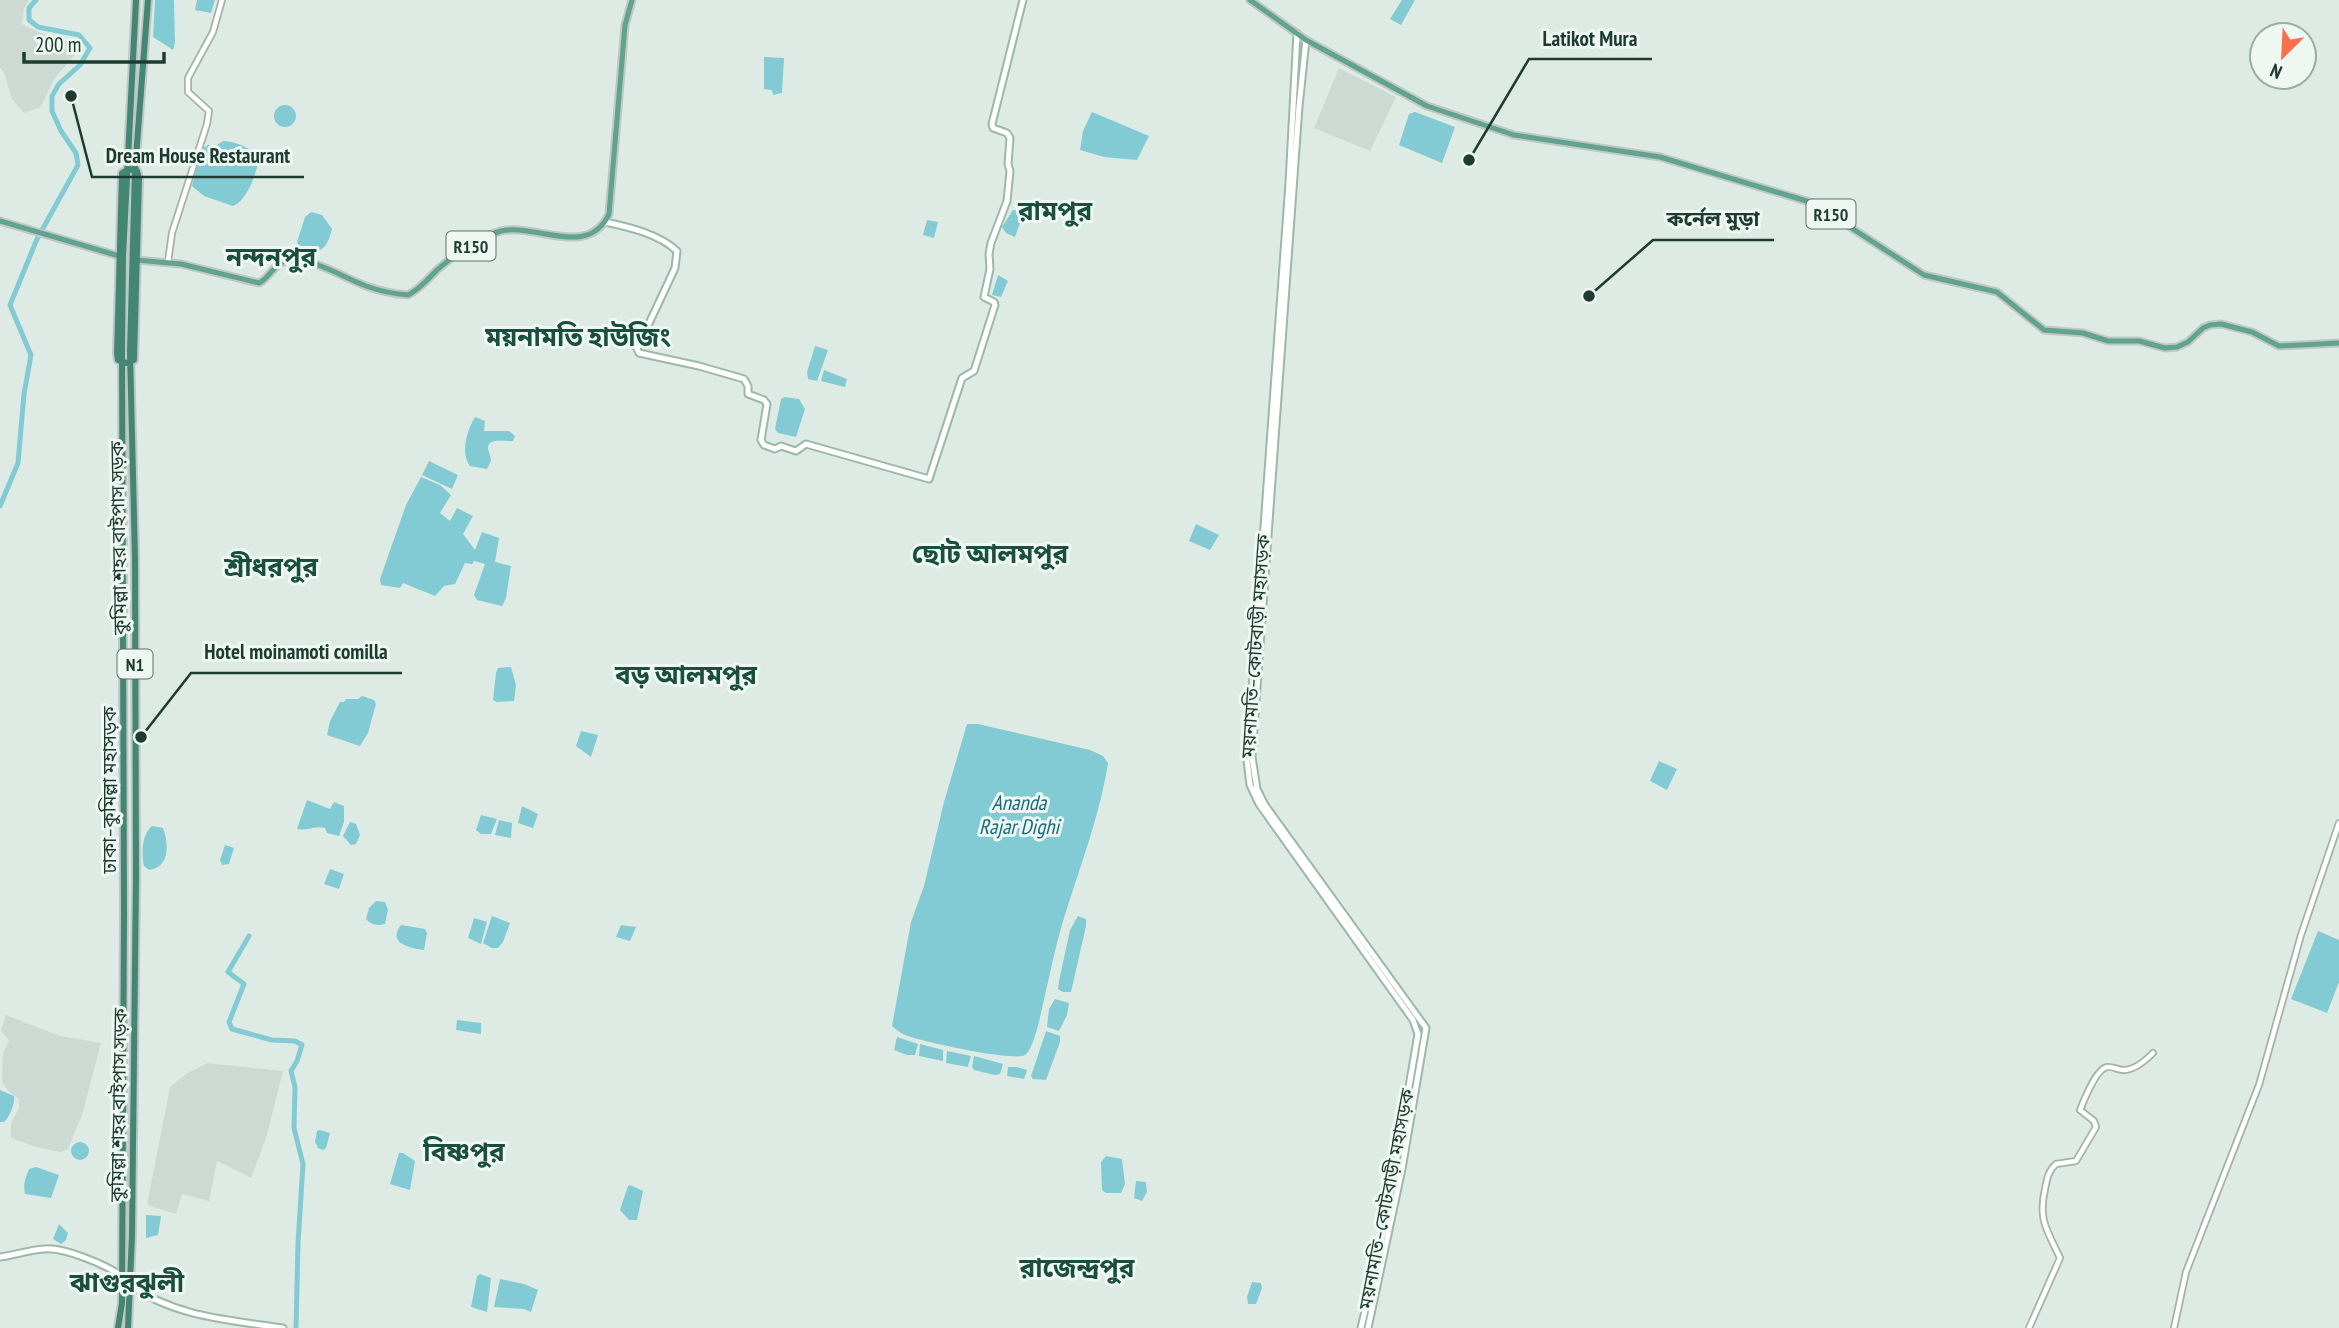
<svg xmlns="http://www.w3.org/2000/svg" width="2339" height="1328" font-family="'PT Sans Narrow','Noto Sans Bengali',sans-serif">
	<rect width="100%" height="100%" fill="#deebe4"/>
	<path fill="#ccdad3" d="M0 0H29L24 8 22 24 43 34 78 44V51L54 79 41 107 24 113 12 99 4 73 0 67Z
		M1339 68 1396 97 1370 151 1314 128Z
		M6 1015 60 1036 101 1043 82 1115 68 1149 60 1152 36 1147 11 1138V1123L19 1108V1099L8 1091 2 1081 3 1053 9 1041 1 1030Z
		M207 1063 283 1071 266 1138 251 1178 217 1161 209 1201 182 1194 176 1214 147 1205 170 1087 186 1074Z"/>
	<path fill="#82cbd4" d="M155 0H174L175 43 173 50 153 37Z
		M197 0H215L211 13 195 10Z
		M1402 0H1415L1401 25 1390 19Z
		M764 57 784 58 782 93 773 95 772 90 764 89Z
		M274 116a11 11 0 1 1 22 0a11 11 0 1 1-22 0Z
		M1092 112 1149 136 1137 160 1104 157 1080 150 1083 131Z
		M1415 112 1455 127 1442 163 1399 145 1409 114Z
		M223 141C235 141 252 148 259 158 257 172 247 201 233 206L204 196 192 186 202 149 208 145H217Z
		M1013 210H1017L1023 215 1015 237 1006 233 1002 227Z
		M311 212 322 215 332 229C327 250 320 255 300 248L297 242 305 217Z
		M927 220 938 222 934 238 923 235Z
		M998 275 1008 281 1001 297 992 295Z
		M815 346 828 350 817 381 808 379 807 372Z
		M824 370 847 379 845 387 821 381Z
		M785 397 799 399 805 409 796 437 778 433 775 429 781 399Z
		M475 417 485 421 484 431H509L515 436 513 441C505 442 487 437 488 449 489 453 491 457 491 461L487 469 470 466C460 454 467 430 475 417Z
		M429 461 458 475 452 489 422 475Z
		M421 477 440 485 451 495 440 513 450 521 457 508 473 516 463 534 475 550 482 532 499 538 495 562 511 566 506 598 502 606 477 600 474 595 485 564 474 561 472 564 465 563 455 584 444 586 435 596 403 583 400 588 381 585 380 579 406 505Z
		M1196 524 1219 535 1210 550 1189 541Z
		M511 667 516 685 514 701 497 702 493 700 496 673 498 668Z
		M362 696 374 700 376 704 368 733 360 746 327 735 330 721 340 702H344L346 699H358Z
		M967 724H978L1090 750 1103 756 1108 763C1099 821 1076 876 1060 932 1054 953 1050 974 1045 995 1042 1007 1035 1048 1025 1055 1014 1062 920 1041 905 1035 900 1033 896 1029 892 1026L911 922 924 886 944 802Z
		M581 731 598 735 591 757 576 746Z
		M1659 761 1677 769 1667 790 1650 781Z
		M307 800 330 809 334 802 344 806V822L339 836 327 833 325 828C316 825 307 831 297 829Z
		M522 806 538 814 533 828 518 823Z
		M481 815 497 819 491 834H481L476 830Z
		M499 820 512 823 511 838 495 835Z
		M350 822 356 824 360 835 356 844 351 845 343 836Z
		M152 826 163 828C169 844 170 867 149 870L144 866C141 853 142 834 152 826Z
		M225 845 234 848 229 864 222 865 220 860Z
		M330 869 344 874 339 889 324 884Z
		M376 901 385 902 388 910 385 924C378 926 371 925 366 919L369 908Z
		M492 916 510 923 503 942 498 948H492L483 943Z
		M1078 916 1086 919V926L1071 992H1063L1058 989 1059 981 1070 930Z
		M474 918 487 922 481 944 468 938Z
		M401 925 425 929 427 933 424 950C409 948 387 943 401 925Z
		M621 925 636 927 630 941 616 937Z
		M2318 931 2339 940V982L2327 1013 2291 999Z
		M1055 999 1069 1003 1067 1015 1059 1031 1047 1027 1049 1009Z
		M457 1020 481 1023V1034L456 1030Z
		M1046 1031 1060 1036V1042L1046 1080 1033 1079 1031 1076Z
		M897 1037 918 1044 915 1055H907L894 1050Z
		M920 1044 943 1050V1061L919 1056Z
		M947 1051 971 1056 968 1067 946 1063Z
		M974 1056 1003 1064 1000 1074 995 1075 974 1070 972 1067Z
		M1008 1067H1017L1027 1070 1024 1079 1007 1076Z
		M0 1090 14 1096C15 1104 10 1116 4 1122H0Z
		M320 1130 330 1133 326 1148 323 1150 318 1148 315 1142 317 1131Z
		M71 1151a9 9 0 1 1 18 0a9 9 0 1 1-18 0Z
		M399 1153H403L415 1161 410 1190 390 1184Z
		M1106 1156 1122 1159 1125 1184 1121 1193H1106L1102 1190 1101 1162Z
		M36 1167 59 1175 51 1198 25 1194C23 1184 25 1178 29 1169Z
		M1136 1181 1146 1182 1147 1192 1142 1201 1134 1198Z
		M630 1185 643 1191 637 1220H629L620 1210 628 1186Z
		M146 1215 161 1216 158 1235 146 1238Z
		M59 1224 68 1233 66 1240 61 1244 53 1239Z
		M480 1274 491 1278 487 1312 471 1307 477 1276Z
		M500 1279 524 1284 538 1290 531 1312 524 1309 494 1307Z
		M1252 1282 1261 1283 1262 1288 1256 1304H1248L1247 1297Z"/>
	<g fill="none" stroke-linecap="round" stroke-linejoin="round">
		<path stroke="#82cbd4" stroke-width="5" d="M0 506 18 463 24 394 31 355 10 305 37 239 78 165 76 153 61 131 52 111V96L59 84 80 65 90 48 79 35 38 27 29 20V8L36 0
			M249 936 228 972 244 984 229 1022 232 1029 272 1040 295 1041 302 1045 297 1061 291 1071 295 1087 294 1128 303 1164 298 1243 296 1328"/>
		<defs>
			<path id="tertiary" d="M168 262 172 233 207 124 209 111 188 92V78L213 32 222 0
				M2029 1328 2060 1258C2047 1230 2038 1220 2045 1189 2047 1179 2048 1171 2056 1164L2076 1161 2096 1127 2094 1121 2080 1110C2084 1100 2096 1069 2107 1067 2112 1066 2118 1070 2124 1070 2134 1070 2146 1060 2153 1053
				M2174 1328 2186 1272 2259 1085 2301 935 2339 823"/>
			<path id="secondary" d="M1297 33 1289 183 1247 760 1250 785 1259 804 1413 1020 1418 1034 1387 1215 1361 1328
				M1306 40 1299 107 1252 757 1257 789 1265 805 1426 1028 1402 1169 1368 1328
				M605 222C629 227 659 234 677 251L675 268 637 349 639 353 699 366 744 379 748 386V394L764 400 767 404 761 440 764 445 775 449 781 446 796 451 806 444 929 479 962 378 974 371 995 305 994 302 984 297 990 269 989 254 991 243 1007 201 1010 171 1008 164 1010 138 1007 133 993 128 992 124 1023 0
				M0 1257C15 1255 29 1250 44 1249 64 1247 107 1265 123 1277
				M129 1284C174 1317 230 1320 283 1328"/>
			<path id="primary" d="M1250 0 1306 40 1427 106 1514 135 1660 157 1813 203 1924 275 1997 292 2044 330 2083 333 2108 341H2139L2165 348 2177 347 2188 342 2203 328 2210 325 2221 324 2252 332 2279 346 2339 343
				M0 221 119 256
				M136 260 181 264 259 283C269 278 273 266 283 262 306 253 344 278 366 286 380 291 393 294 408 295 420 289 428 279 437 270 454 255 479 237 501 231 537 223 588 259 609 214L625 25 632 0"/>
			<path id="trunk" d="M129 169 137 171 139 179 134 360 126 363 118 360 117 354 122 173Z
				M118 1328 122 1303 124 912 122 351 123 256 136 0
				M128 1328 132 1235 136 877 135 558 130 352 135 170 148 0"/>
		</defs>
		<use href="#tertiary" stroke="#a1b3ab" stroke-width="8"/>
		<use href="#secondary" stroke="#9cb7ac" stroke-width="9"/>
		<use href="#primary" stroke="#c0c8c6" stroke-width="9"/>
		<use href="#trunk" stroke="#c0c8c6" stroke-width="10"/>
		<use href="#tertiary" stroke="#fff" stroke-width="4.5"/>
		<use href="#secondary" stroke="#fff" stroke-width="5"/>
		<use href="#primary" stroke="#60a38f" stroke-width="5"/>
		<use href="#trunk" stroke="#448674" stroke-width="6"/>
	</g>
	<g text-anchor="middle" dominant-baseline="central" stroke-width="6" stroke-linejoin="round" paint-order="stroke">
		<g fill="#eef7f2" stroke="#5c736c" stroke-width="2">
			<rect x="1806.5" y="199.5" width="49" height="29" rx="5"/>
			<rect x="446.5" y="231.5" width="49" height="29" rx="5"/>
			<rect x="117.5" y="649.5" width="35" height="29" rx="5"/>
		</g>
		<g font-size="18" font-weight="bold" fill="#1e3b32">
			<text x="1831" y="214">R150</text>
			<text x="471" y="246">R150</text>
			<text x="135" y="664">N1</text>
		</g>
		<g font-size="19" fill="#1e3b32" stroke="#eef7f2">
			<text transform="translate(118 538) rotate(-91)">কুমিল্লা শহর বাইপাস সড়ক</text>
			<text transform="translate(1255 646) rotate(-86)">ময়নামতি–কোটবাড়ী মহাসড়ক</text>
			<text transform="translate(109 790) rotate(-90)">ঢাকা–কুমিল্লা মহাসড়ক</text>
			<text transform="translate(118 1105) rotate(-89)">কুমিল্লা শহর বাইপাস সড়ক</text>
			<text transform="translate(1386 1199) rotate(-79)">ময়নামতি–কোটবাড়ী মহাসড়ক</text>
		</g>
		<g font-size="21" font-style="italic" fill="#166d7a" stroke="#eef7f2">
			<text x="1019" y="802">Ananda<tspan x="1019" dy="24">Rajar Dighi</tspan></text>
		</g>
		<g font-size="26" font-weight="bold" fill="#1a4e3f" stroke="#eef7f2">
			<text x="1055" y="210">রামপুর</text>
			<text x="271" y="256">নন্দনপুর</text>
			<text x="578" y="336">ময়নামতি হাউজিং</text>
			<text x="990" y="553">ছোট আলমপুর</text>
			<text x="271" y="566">শ্রীধরপুর</text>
			<text x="686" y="674">বড় আলমপুর</text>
			<text x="464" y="1151">বিষ্ণপুর</text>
			<text x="1077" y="1267">রাজেন্দ্রপুর</text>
			<text x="127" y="1282">ঝাগুরঝুলী</text>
		</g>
	</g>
	<path fill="none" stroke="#1e3b32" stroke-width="2.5" d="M1469 160L1529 59H1652M71 96L92 177H304M1589 296L1653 240H1774M141 737L191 673H402"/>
	<g fill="#1e3b32" stroke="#eef7f2" stroke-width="2.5">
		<circle cx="1469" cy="160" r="7"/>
		<circle cx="71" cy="96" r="7"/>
		<circle cx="1589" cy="296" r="7"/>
		<circle cx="141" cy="737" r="7"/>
	</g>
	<g font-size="21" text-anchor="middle" font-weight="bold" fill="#1e3b32" stroke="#eef7f2" stroke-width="6" stroke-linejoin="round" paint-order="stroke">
		<text x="1590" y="46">Latikot Mura</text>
		<text x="198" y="163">Dream House Restaurant</text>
		<text x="1713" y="226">কর্নেল মুড়া</text>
		<text x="296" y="659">Hotel moinamoti comilla</text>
	</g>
	<g transform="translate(2283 56) rotate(204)"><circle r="33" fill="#eef7f2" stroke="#9baca5" stroke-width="2"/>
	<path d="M0-5L12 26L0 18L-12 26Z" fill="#fa6f4d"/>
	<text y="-10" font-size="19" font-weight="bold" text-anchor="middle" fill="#1e3b32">N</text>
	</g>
	<path d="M24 52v10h140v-10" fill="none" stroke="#1e3b32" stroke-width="3.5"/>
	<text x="35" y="52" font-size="21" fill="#1e3b32" stroke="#eef7f2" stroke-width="5" paint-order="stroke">200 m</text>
</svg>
